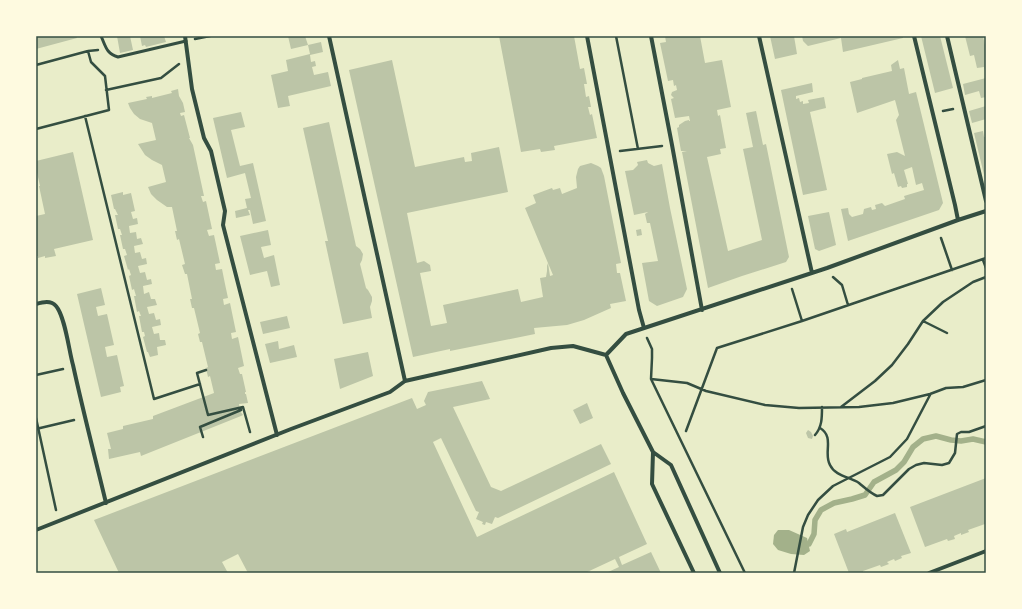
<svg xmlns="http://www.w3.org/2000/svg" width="1022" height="609" font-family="'IBM Plex Sans',sans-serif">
	<rect width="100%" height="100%" fill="#e9edc9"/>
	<path fill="#a3b18a" d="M778 530H789L807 538 810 551 804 555 791 554 778 550 773 544 774 535Z"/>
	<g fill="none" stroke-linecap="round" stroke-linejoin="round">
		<path stroke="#a3b18a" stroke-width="5.5" d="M809 544 814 534 815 520 821 510 834 503 852 499 865 495 874 482 896 470 904 462 913 447 923 439 936 436 951 440 961 441 973 439 986 442"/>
	</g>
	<path fill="#bcc5a7" d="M36 36H76L77 38 36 49Z
		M117 36H130L133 50 120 53Z
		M140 36H164L166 42 146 47 145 45 142 46Z
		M288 36H305L308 45 291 49Z
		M499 36H574L580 69 584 68 587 84H584L586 97 589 96 591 107H588L590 115 592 114 597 138 554 146 555 150 541 152 540 149 521 152Z
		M665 36H700L705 63 722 60 731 107 717 110 718 116 720 115 726 148 720 149 721 154 707 157 728 251 762 240 743 149 753 147 746 113 756 111 763 145 766 144 789 257 786 262 742 276 708 288 682 152 687 151H681L677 128 679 127V125L685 121 689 120V121H690L689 116 675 118 671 99 674 98 671 95 672 92 677 90 676 85 674 86 673 80 668 81 660 43 666 42Z
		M770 36H794L797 54 775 59Z
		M802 36H903V38L843 52 841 38 808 46 803 41Z
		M921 36H940L953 88 935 93Z
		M965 36H983L986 50V74L984 67 977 68 974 55 970 56Z
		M321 42 323 52 310 55 311 62 315 61 316 66 312 67 314 75 328 72 331 86 288 96 290 106 278 108 271 75 288 71 286 60 310 54 308 45Z
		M392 60 415 167 464 157 465 162 472 161 471 153 499 147 508 192 407 213 417 263 424 261 430 265 431 271 420 273 431 326 447 323 443 305 518 289 521 302 543 297 540 278 546 277 547 271V266L548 263 550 276 553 275 525 208 536 203 533 195 552 188 553 190 560 188 562 194 577 188 576 177 578 169 580 166 591 163 598 166 601 168 604 176 621 263 616 264 617 273H620L626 301 610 304 611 308 584 320 567 325 534 328 535 334 450 351V349L413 357 349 70Z
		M898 60 900 69 904 68 909 94 916 92 943 203 939 210 848 241 841 209 848 208 849 214 852 217 863 214 864 209 871 207 872 210 876 209 875 205 882 203 885 206 905 199 904 196 924 190 922 183 916 185 912 167 904 170 908 184H907V187L902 188 901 186 898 187 894 173 892 174 887 154 897 152 905 156 896 120 899 115 895 100 857 113 850 82 862 79V78L892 71 891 65Z
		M986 78V97L981 98 979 91 965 95 963 84Z
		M812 83 813 92 796 96V99L799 98 800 102 803 101V104L809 103 808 100 824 97 826 108 810 112 827 190 803 195 781 90Z
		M178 89 179 96 183 103 185 112 180 113 181 116 184 115 190 138H189L193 145 204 196H201L203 202 206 201 212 229 207 230 209 236 214 235 220 263 215 264 216 270 222 269 225 284 228 298 223 299 224 305 230 303 236 332 231 333 232 339 238 337 244 366 238 368 240 374H242L246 392H245V394H246L248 403 239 404 240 411 243 415 241 416 141 456 140 452 109 459 108 449H111L107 433 123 429V426L153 419V416L214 393 210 376 208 377 206 368 208 367 202 342H200L198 334 200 333 194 308H192L190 299H192L187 274H185L182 265 185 264 179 239 177 240 175 231H177L172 207H167L157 200 151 194 148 187 166 182 162 165 152 160 145 155 138 144 156 140 152 123 140 119 134 114 130 108 128 103 147 99 146 97 152 96V98L172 93 171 91Z
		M986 106V119L972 123 969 111Z
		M241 112 245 127 231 130 240 166 253 163 266 221 253 224 250 210H248L250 215 236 218 235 211 247 208 245 199 251 198 245 173 227 178 213 118Z
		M329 122 356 246 360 249 363 254 362 260 360 264 366 288 368 290 372 297V301L370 307 372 318 343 324 325 241H328L303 128Z
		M983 131 984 137H986L985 179 974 133Z
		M73 152 93 240 54 249 56 256 45 258V256L38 258V256H36V216L45 214 39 186H40L36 168V161Z
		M647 160 648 163 654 166 662 164 670 208 687 289 683 297 657 306 649 301 642 263 658 261 650 223H647L645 214 648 212 634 215 625 171 633 170 638 165 637 162Z
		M123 192V195L131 193 135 211 131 212 133 219 137 218 138 224 129 226 130 233 136 232 137 239 141 238 143 244 134 246 135 253 140 252 142 259 146 258 147 264 138 266 140 273 145 272 147 280 151 279 152 284 143 286 144 294 149 292 151 299H155L157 305 147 307 149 314 154 313 156 320 160 319 161 325 152 327 154 334 159 333 160 340H165L166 345 157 347 158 355 150 357 148 352H147L143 337 145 336 144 332H142L139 316H141L139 311 137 312 134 296H136L134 289 132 290 129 276 131 275 129 269 128 270 124 256 127 255 125 249H123L120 235H122L120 229H118L115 215H118L115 209H114L111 195Z
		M829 212 836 245 819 251 815 249 808 216Z
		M641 229 642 235 637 236 636 230Z
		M268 230 271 245 261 247 264 258 274 255 280 285 271 287 267 271 250 275 240 236Z
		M101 288 105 305 96 307 98 316 107 314 114 345 105 347 107 357 117 355 124 386 120 387 121 392 101 397 77 294Z
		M287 316 290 328 263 334 260 322Z
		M278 341 279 349 294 345 297 357 270 363 265 344Z
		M368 352 373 376 340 389 334 359Z
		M482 381 490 399 453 407 491 487 501 491 601 444 611 464 498 518 495 517 492 524 486 522 485 525 482 524 483 522 476 519 479 512 476 511 441 438 433 442 477 537 614 472 647 544 619 557 622 565 651 552 661 573H606L619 567 615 559 585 573H248L238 554 222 562 228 573H119L94 520 412 398 417 409 426 405 424 401 428 392Z
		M587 403 593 418 580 424 573 410Z
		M808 430 811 432 813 436 812 439 808 438 806 433Z
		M986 478V527L985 524 968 530 969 532 961 535V533L954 536 955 539 948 541 947 539 925 547 910 507Z
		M895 513 911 553 901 556 902 558 895 561 894 559 887 562 889 564 881 567 880 565 863 571V573H849L834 534 846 529 847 532Z"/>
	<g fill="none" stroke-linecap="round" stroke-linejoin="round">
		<path stroke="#344e41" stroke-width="2.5" d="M616 36 638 149
			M195 39 210 36
			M36 65 88 51 98 50
			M106 90 161 78 179 64
			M943 111 953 109
			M85 116 154 399 200 384
			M36 129 109 110 105 76 91 62 88 51
			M620 151 662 146
			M941 238 952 270
			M983 260 986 268
			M833 277 842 285 848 305
			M792 289 802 321
			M923 321 947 333
			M647 338 652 349V358L651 379 745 573
			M206 370 197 373 208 415 243 407 250 432
			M36 375 63 369
			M651 379 687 383 706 391 765 405 799 408 859 407 893 403 930 394 946 388 963 387 986 380
			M841 407 875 381 892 365 908 344 923 321 943 302 973 282 986 277
			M36 418 56 510
			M820 428C835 437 823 453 830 465 835 476 850 477 859 483 865 488 870 493 877 496L883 495 909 469 916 465 924 463 942 465 949 463 955 453 957 434 961 432H969L986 426
			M36 429 74 420
			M686 431 717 348 802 321 986 258
			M815 435C822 427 822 418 822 407
			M203 437 200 427 241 410 240 408
			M794 573 803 527 808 515 818 500 833 486 890 457 907 439 930 395"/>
		<path stroke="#344e41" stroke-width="3" d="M101 36C106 47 106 53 118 57L186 41"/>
		<path stroke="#344e41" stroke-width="4" d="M185 36 192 89 204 138 211 151 225 211 223 225 277 435
			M329 36 405 381
			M587 36 639 310 644 328
			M651 36 672 145 702 310
			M759 36 812 273
			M914 36 955 205 958 220
			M947 36 986 201
			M36 304C43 302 51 300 56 306 65 316 69 351 73 365 83 411 95 457 106 503
			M606 355 626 334 827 268 958 220 986 211
			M606 355 623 393 653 452 671 465 720 573
			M653 452 652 484 694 573
			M36 530 291 429 390 392 405 381 551 348 573 346 606 355
			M929 573 986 551"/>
	</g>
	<rect width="1022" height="609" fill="none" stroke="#fefae0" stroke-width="74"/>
	<rect x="37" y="37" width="948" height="535" fill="none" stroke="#344e41" stroke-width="1.5"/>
</svg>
